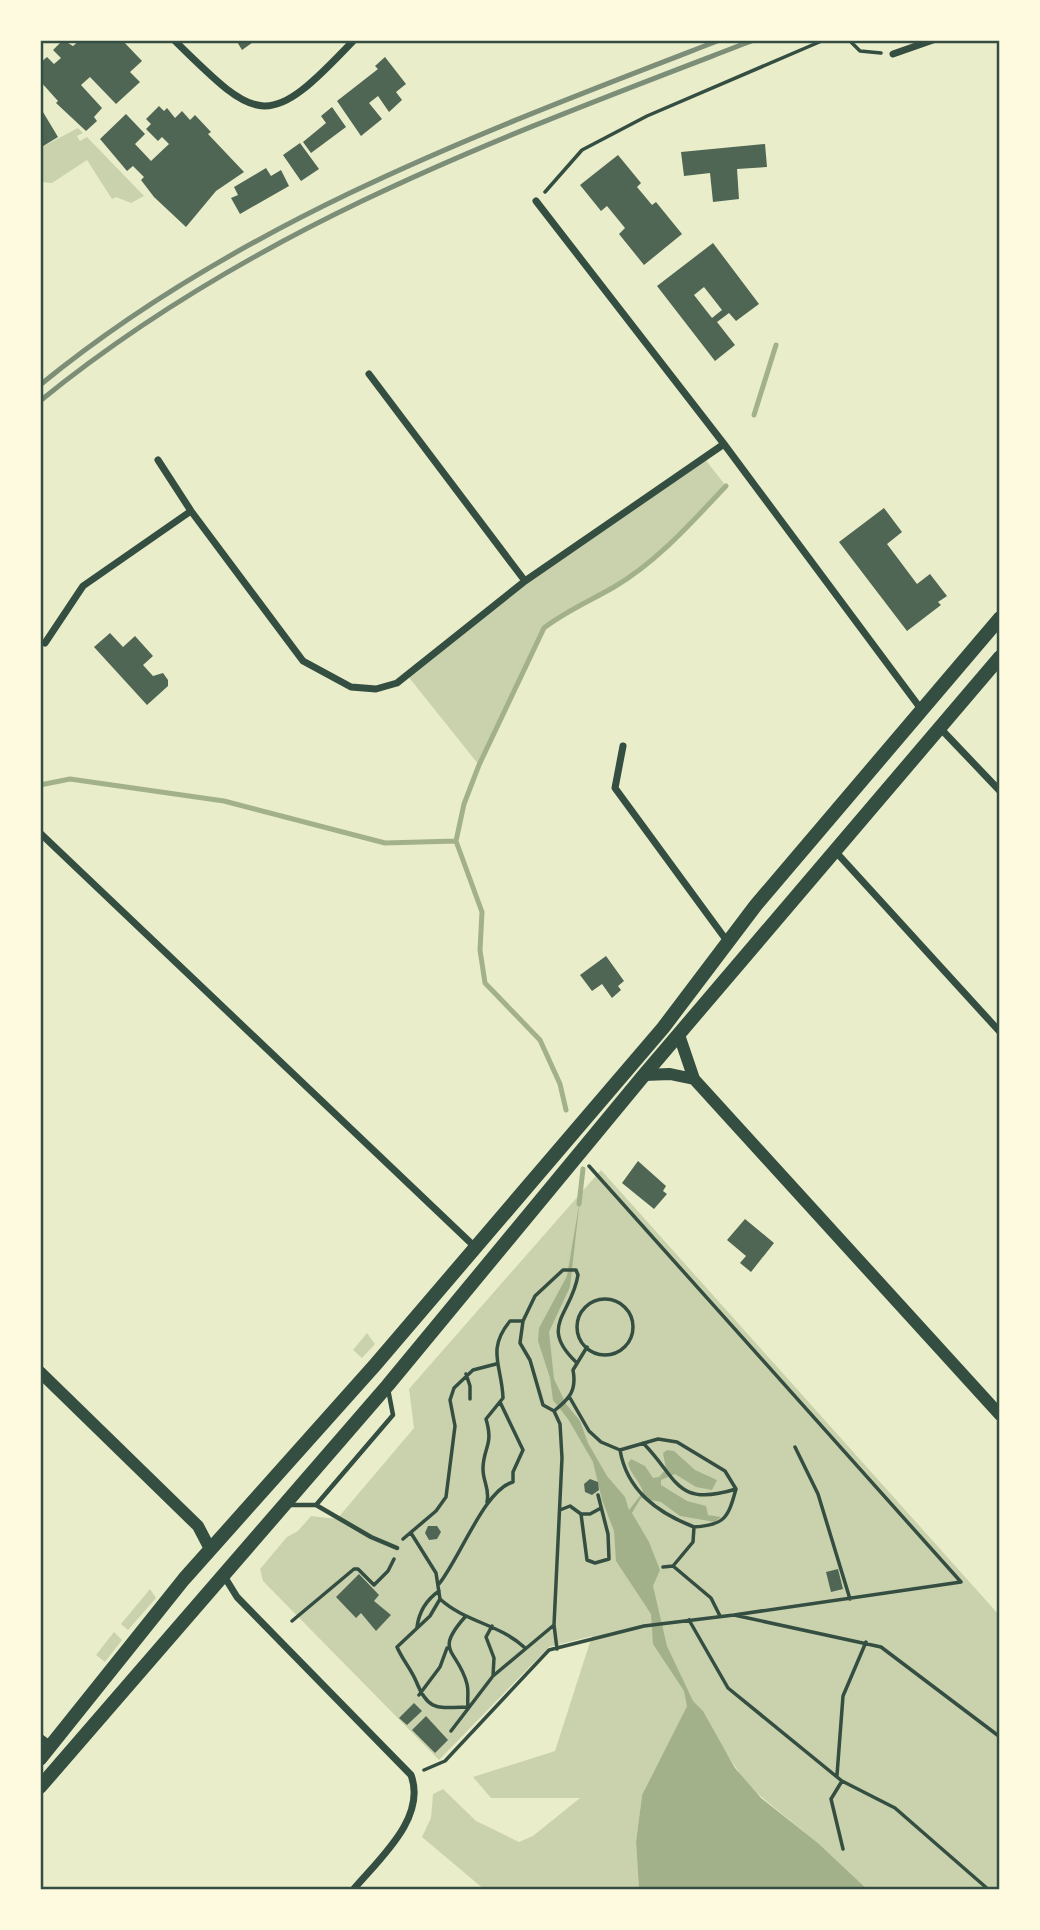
<svg xmlns="http://www.w3.org/2000/svg" width="1040" height="1930" font-family="Karla,sans-serif">
	<rect width="100%" height="100%" fill="#e9edc9"/>
	<path fill="#cad2ad" d="M78 128 83 133 77 136 80 141 87 137 144 196 131 203 116 197 112 199 87 160 52 183 40 182V148Z
		M704 458 726 486 658 554 615 587 566 611 544 628 479 765 407 675 525 581Z
		M601 1170 1000 1616V1890L866 1888 818 1843 748 1786 712 1731 688 1704 642 1795 636 1842 639 1890H485L422 1837 431 1818 433 1794 443 1789 476 1821 519 1842 533 1836 580 1798H491L473 1777 555 1751 592 1636 549 1647 439 1760 263 1581 260 1569 287 1537 298 1531 311 1516 337 1519 414 1428 409 1389Z
		M367 1333 375 1344 362 1358 353 1350Z
		M150 1589 156 1598 128 1630 121 1624Z
		M114 1632 122 1640 105 1662 96 1655Z"/>
	<path fill="#a3b18a" d="M580 1199 570 1287 549 1332 554 1379 566 1404 580 1421 588 1443 607 1476 625 1497 629 1510 643 1492C640 1481 630 1474 628 1463L631 1459 645 1466 653 1478 659 1477 666 1469 663 1453 667 1450 674 1451 695 1470 717 1480 712 1490 696 1487 675 1474 661 1480V1485L687 1501 706 1506 708 1515 721 1517 715 1522 680 1516 661 1502 641 1498 632 1513 649 1542 660 1570 653 1586 667 1646 693 1701 703 1711 735 1768 761 1798 818 1843 868 1890H639L636 1842 642 1795 687 1706 684 1691 653 1644 651 1614 616 1561 614 1531 602 1500 593 1462 568 1419 553 1400 550 1378 538 1341 539 1328 567 1276Z"/>
	<g fill="none" stroke-linecap="round" stroke-linejoin="round">
		<path stroke="#a3b18a" stroke-width="5" d="M754 415 776 345
			M40 785 70 779 224 801 385 843 456 841
			M566 1110 560 1084 540 1040 485 983 480 950 482 912 456 841 464 804 479 765 544 628C566 611 590 601 614 587 657 562 692 522 726 486
			M579 1204 583 1169"/>
	</g>
	<path fill="#4f6655" fill-rule="evenodd" d="M63 40 73 46 80 40H122L142 61 130 72 140 82 116 104 90 77 81 85 102 108 94 117 97 121 86 131 56 103 58 101 40 81V63L47 57 54 64 61 58 53 50Z
		M236 40H256L242 50Z
		M385 57 406 84 396 92 402 100 389 112 378 96 369 103 382 119 361 136 337 101 378 69 375 66Z
		M159 106 164 111 167 108 175 118 182 111 190 120 195 115 211 132 208 134 244 172 216 191 186 227 154 197 141 180 144 177 133 166 127 171 100 139 126 114 145 134 135 144 151 161 169 144 162 137 158 141 146 129 151 124 146 119Z
		M40 107 58 137 40 148Z
		M332 107 346 127 311 153 303 142 326 123 321 116Z
		M300 143 319 169 301 181 283 155Z
		M765 144 767 167 737 169 739 199 713 202 710 173 684 176 681 152Z
		M618 155 641 183 637 187 652 205 656 202 682 234 644 265 619 234 625 228 607 206 601 211 580 185Z
		M266 168 271 176 281 170 289 186 240 214 231 198 238 195 234 187Z
		M713 243 759 304 736 321 729 313 717 322 735 345 715 361 657 286ZM704 287 722 310 712 318 694 295Z
		M884 508 902 532 887 544 917 584 930 574 947 596 938 602 941 605 907 631 839 542Z
		M110 633 123 647 135 636 153 656 143 665 153 676 163 673 168 680V686L147 705 94 647Z
		M606 956 624 981 618 986 621 990 612 998 602 984 592 991 580 975Z
		M638 1161 666 1186 663 1191 667 1194 654 1209 622 1183Z
		M745 1219 774 1243 751 1272 740 1263 746 1256 727 1240Z
		M590 1479 598 1482 599 1490 592 1495 585 1492 584 1484Z
		M428 1526H437L441 1532 437 1539 429 1540 425 1533Z
		M838 1569 843 1589 831 1592 826 1572Z
		M359 1574 379 1595 374 1601 391 1615 376 1631 361 1613 356 1618 336 1597Z
		M414 1703 422 1711 407 1725 399 1718Z
		M426 1716 448 1740 435 1753 412 1730Z"/>
	<g fill="none" stroke-linecap="round" stroke-linejoin="round">
		<path stroke="#344e41" stroke-width="3.5" d="M849 40 860 51 881 53
			M545 192 582 150 647 116 824 40
			M589 1166 961 1582 734 1615
			M577 1327a28 28 0 1 1 56 0a28 28 0 1 1-56 0Z
			M523 1321 520 1343 530 1360 543 1405 554 1411 560 1424 562 1458 554 1625
			M466 1374 470 1386V1399
			M570 1398 589 1431 601 1442 620 1450 658 1439 677 1442 725 1471 736 1489C728 1518 725 1525 694 1527L693 1542 673 1566
			M554 1411C569 1399 577 1391 573 1370L587 1347
			M643 1443C678 1478 675 1508 736 1489
			M795 1447 818 1494 850 1599
			M620 1450C627 1491 658 1513 694 1527
			M487 1502C490 1489 483 1482 483 1469 483 1447 494 1446 486 1419L503 1398C502 1366 486 1350 510 1321H523L535 1296 563 1270H576L578 1275C572 1314 538 1326 576 1362
			M560 1510 570 1506 581 1514 587 1560 595 1563 609 1559 608 1534 598 1495
			M581 1514H590L601 1508
			M411 1533 436 1573 440 1599
			M403 1539 436 1511 446 1497 455 1426 450 1400 454 1388 473 1370 496 1364
			M663 1567 673 1566 711 1598 720 1616
			M439 1584C460 1558 485 1489 513 1482V1472L523 1450 500 1402
			M465 1617C433 1653 458 1649 467 1684 469 1691 467 1700 468 1707 436 1708 428 1711 416 1681 411 1669 402 1659 397 1647L430 1616 440 1599C465 1622 499 1624 524 1647
			M689 1620 728 1688 842 1781 895 1808 989 1890
			M292 1621 354 1569H358L374 1585 388 1571 394 1559
			M492 1626 486 1637 494 1658 493 1676
			M417 1627C419 1612 426 1600 439 1591
			M419 1695 440 1667 447 1648
			M451 1731 493 1676 554 1625 557 1649
			M424 1770 445 1761 549 1650 644 1626 734 1615 881 1647 1000 1737
			M837 1775 843 1696 866 1642
			M842 1781 831 1799 843 1849"/>
		<path stroke="#344e41" stroke-width="4.5" d="M287 1505H316L393 1415 388 1389
			M316 1505 371 1537 397 1548"/>
		<path stroke="#344e41" stroke-width="7" d="M174 40C260 125 268 131 354 40
			M893 54 933 40
			M536 201 724 444 921 709
			M369 374 525 581
			M158 460 191 511 303 661 351 687 376 689 397 683 525 581 724 444
			M45 643 83 586 191 511
			M940 728 1000 791
			M623 746 615 788 727 941
			M40 833 474 1246
			M835 851 1000 1032
			M224 1576 237 1597 411 1775C427 1818 379 1859 353 1890
			M40 1737 51 1745"/>
		<path stroke="#344e41" stroke-width="12" d="M679 1035 694 1079 1000 1415
			M644 1075 670 1074 694 1079
			M40 1372 198 1526 210 1549"/>
		<path stroke="#344e41" stroke-width="14" d="M40 1759 184 1579 375 1365 663 1028 756 905 1000 618
			M40 1787 388 1385 644 1075 1000 657"/>
		<path stroke="#7c8e77" stroke-width="5" d="M40 385C240 221 482 132 720 40
			M40 401C255 226 499 138 754 40"/>
	</g>
	<rect width="1040" height="1930" fill="none" stroke="#fefae0" stroke-width="84"/>
	<rect x="42" y="42" width="956" height="1846" fill="none" stroke="#344e41" stroke-width="2.5"/>
</svg>
